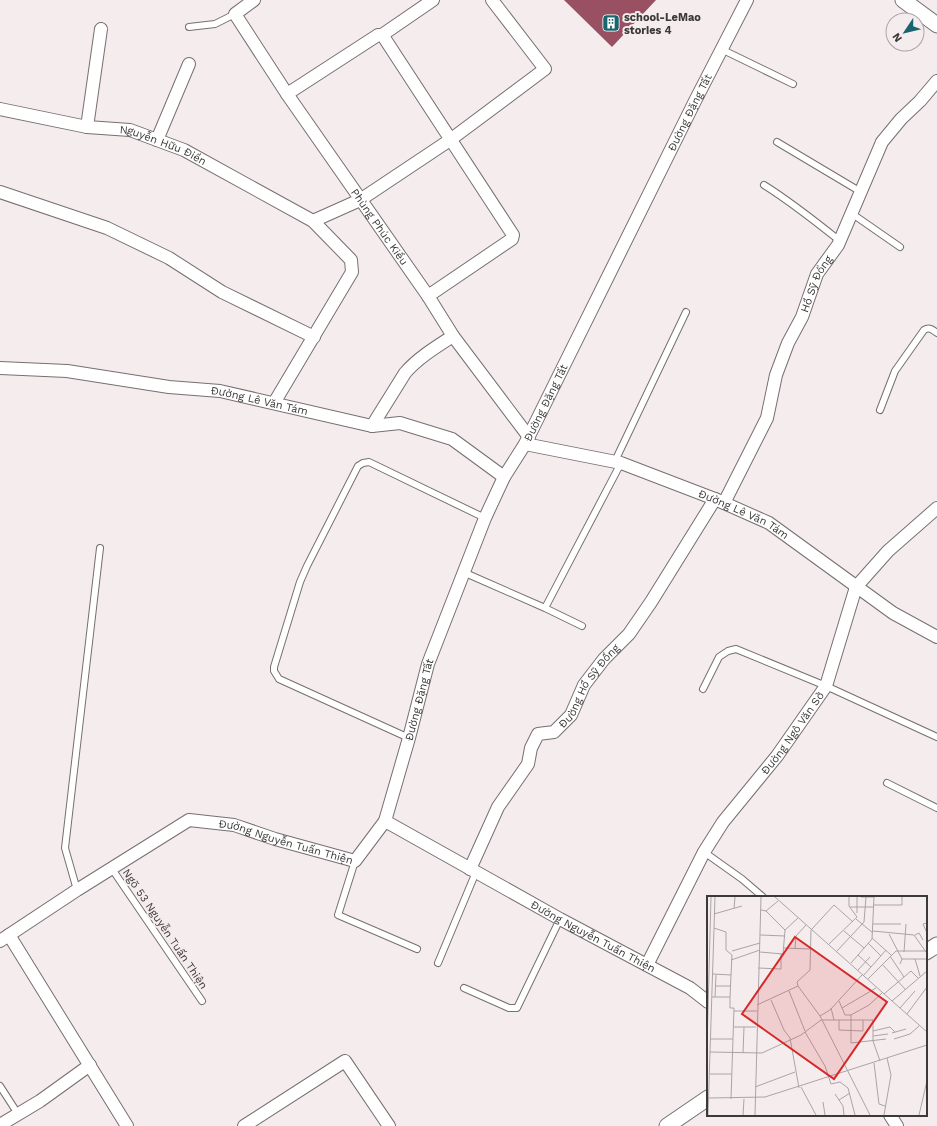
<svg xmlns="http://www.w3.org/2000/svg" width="937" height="1126" font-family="'Work Sans',sans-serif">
	<rect width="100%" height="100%" fill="#f5ecee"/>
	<path fill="#9a5063" d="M564 0H656L612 47Z"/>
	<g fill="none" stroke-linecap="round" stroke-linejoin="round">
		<defs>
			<path id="service" d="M189 27 215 24 235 14
				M721 49 793 84
				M777 142 861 192
				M764 185C791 202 815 221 840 241
				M851 213 900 247
				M880 410 895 371 924 330C929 327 932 329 937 333
				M615 461 686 312
				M463 572 545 608 582 626
				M545 608 621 463
				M703 689 719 657 728 651 736 649 826 686 937 737
				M409 738 279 679 274 671V667L300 582 307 566 358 466 363 463 369 462 485 518
				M887 783 937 808
				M704 852 742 879 763 897
				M355 861 338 915 417 949
				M112 869 202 1001
				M77 890 65 848 100 548
				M438 963 476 872
				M464 988 509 1008H517L560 919
				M0 1086 18 1114"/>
			<g id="minor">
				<path id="s1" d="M254 0 235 14 287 94 428 296 453 336 529 437"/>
				<path d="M382 35 433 0"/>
				<path d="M287 94 378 35 383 36 513 235 512 239 428 296"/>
				<path id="s2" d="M0 109 87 127 130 130 184 150 313 221 351 260 352 272 274 403"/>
				<path d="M87 127 101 29"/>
				<path d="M157 140 189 64"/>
				<path d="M0 192 107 228 169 258 222 292 314 337"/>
				<path d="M313 221 360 200 450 140 545 69 492 0"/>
				<path id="s3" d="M0 368 67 371 169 387 220 391 372 426 400 423 452 439 504 477"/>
				<path d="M372 426 405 373C418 358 436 347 453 336"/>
				<path id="s4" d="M525 444 621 463 715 499 769 523 893 613 937 637"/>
				<path id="s5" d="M724 503 767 418 776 375 788 343 802 317 817 274 838 245 882 142 901 119 920 101 937 81"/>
				<path id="s6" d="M385 821 409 738 428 664 485 518 504 477 525 444 695 101 747 0"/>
				<path id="s7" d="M470 869 498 807 528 764 531 748 538 734 554 732 571 715 584 685 604 659 629 634 651 602 715 499"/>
				<path d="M9 935 127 1126"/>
				<path id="s8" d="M0 941 77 890 189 820 234 825 275 839 355 861 385 821 560 919 690 988 708 1002"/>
				<path id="s9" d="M647 965 704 852 723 822 777 756 826 686 856 587 888 551 937 508"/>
				<path d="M890 1115 897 1126"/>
				<path d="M0 1125 40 1101 90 1065"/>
				<path d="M244 1126 345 1061 389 1126"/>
			</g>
			<path id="tertiary" d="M903 0 937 25
				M926 952 937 945
				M667 1126 708 1098"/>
		</defs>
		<use href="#service" stroke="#776f70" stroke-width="8"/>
		<use href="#minor" stroke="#776f70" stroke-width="14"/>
		<use href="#tertiary" stroke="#776f70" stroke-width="17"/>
		<use href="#service" stroke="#fff" stroke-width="6"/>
		<use href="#minor" stroke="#fff" stroke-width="12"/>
		<use href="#tertiary" stroke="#fff" stroke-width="15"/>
	</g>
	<defs>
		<symbol id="building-square" viewBox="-11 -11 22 22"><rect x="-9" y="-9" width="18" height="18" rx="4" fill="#1a6670" stroke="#f5ecee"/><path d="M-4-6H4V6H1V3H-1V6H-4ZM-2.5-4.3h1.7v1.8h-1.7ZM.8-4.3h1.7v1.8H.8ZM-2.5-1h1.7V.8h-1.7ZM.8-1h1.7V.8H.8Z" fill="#fff"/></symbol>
	</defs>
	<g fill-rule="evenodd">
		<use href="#building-square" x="601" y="13" width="20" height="20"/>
	</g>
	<g text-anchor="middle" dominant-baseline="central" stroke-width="4" stroke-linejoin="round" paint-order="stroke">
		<g font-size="11" font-weight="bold" fill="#3c3939" stroke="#f5ecee" text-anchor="start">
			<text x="624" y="17">school-LeMao<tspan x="624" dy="13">stories 4</tspan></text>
		</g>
		<g font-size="11" fill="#3c3939" stroke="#f5ecee">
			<text stroke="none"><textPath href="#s6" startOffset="774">Đường Đặng Tất</textPath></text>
			<text stroke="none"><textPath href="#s2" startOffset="168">Nguyễn Hữu Điền</textPath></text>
			<text stroke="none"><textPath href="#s1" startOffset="281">Phùng Phúc Kiều</textPath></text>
			<text stroke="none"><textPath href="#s5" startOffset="239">Hồ Sỹ Đồng</textPath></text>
			<text stroke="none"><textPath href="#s3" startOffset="262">Đường Lê Văn Tám</textPath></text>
			<text stroke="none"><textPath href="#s6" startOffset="450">Đường Đặng Tất</textPath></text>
			<text stroke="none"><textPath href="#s4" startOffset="231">Đường Lê Văn Tám</textPath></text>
			<text stroke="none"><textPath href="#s7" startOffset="227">Đường Hồ Sỹ Đồng</textPath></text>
			<text stroke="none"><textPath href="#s6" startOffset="126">Đường Đặng Tất</textPath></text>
			<text stroke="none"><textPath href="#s9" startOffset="275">Đường Ngô Văn Sở</textPath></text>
			<text stroke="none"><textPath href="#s8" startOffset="324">Đường Nguyễn Tuấn Thiện</textPath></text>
			<text transform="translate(165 929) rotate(56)">Ngõ 53 Nguyễn Tuấn Thiện</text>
			<text stroke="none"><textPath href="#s8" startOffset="684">Đường Nguyễn Tuấn Thiện</textPath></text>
		</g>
	</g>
	<g transform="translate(707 896)">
		<rect width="220" height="220" fill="#f5ecee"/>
		<path fill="none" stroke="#aba4a6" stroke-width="1" d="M68 1 220 136M154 1H167M167 9H195V1M143 11H167M27 13 28 1M54 14 59 15 71 5M59 15 78 34M150 17V1M7 18 35 10M149 23 166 37M220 27 216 28 220 37M166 28H194M137 35 157 52M166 35 207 39 219 56M182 38 195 63 193 68M53 39 78 40M208 39 212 37 216 44M165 42 184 59M161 47 174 60M121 49 150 21 142 10V1M77 52 103 53M88 52 89 40 99 29M25 55 53 47M130 55 157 26 159 1M53 56 76 58 78 34 91 22M197 56 199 28M151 59 164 71M183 60 197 81M195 63H220M208 63 213 80M24 64 53 54M144 67 165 43 167 1M175 68 198 93M51 72 74 73V58M151 74 163 61M6 78 24 79 25 59 19 54V36L7 32M156 80 179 54M161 83 189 55H220M9 90H23M91 90 113 120 163 219M82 95 98 135M177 98 204 75 211 82M5 101H23L24 79M8 101 9 79M23 101V112H27L24 203M64 104 77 134 83 142 92 192M132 105 138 119H144L162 109 175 97M185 105 220 75M50 109 91 90 90 86 103 74 104 34 127 9 146 26M124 112 127 124M135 112 169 92M193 112 208 95M27 115H50M200 118 220 91M144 119V147L179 143M113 120 123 114 155 79M114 124H166V145L173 165M132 124V134L156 135V124M27 131H49M166 135 183 131 188 136M98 136 118 170 124 188 133 186 141 192 148 219M185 137 199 133M166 140 181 138M3 143H26M187 143 203 138 212 130M0 151 4 1M3 156 55 157 94 139 114 124M36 157 37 131M167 167 172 208 178 210M3 178H25M48 191 88 176M94 191 109 219M128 198 136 210 137 219M2 202 58 201 220 149M132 204 143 197M116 206 118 219M1 219 8 1M36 219 37 203M48 219 54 1M177 219 184 179 180 162M212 219 220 185"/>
		<path fill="#d62828" fill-opacity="0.15" stroke="#d62828" stroke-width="2" d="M88 41 180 106 127 183 35 118Z"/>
		<rect width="220" height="220" fill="none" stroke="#3c3939" stroke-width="2"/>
	</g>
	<g transform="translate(905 32) rotate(235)"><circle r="19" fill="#f5ecee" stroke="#aba4a6"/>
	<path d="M0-3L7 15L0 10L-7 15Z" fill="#1a6670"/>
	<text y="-6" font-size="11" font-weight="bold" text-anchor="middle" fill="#3c3939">N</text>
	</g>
</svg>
